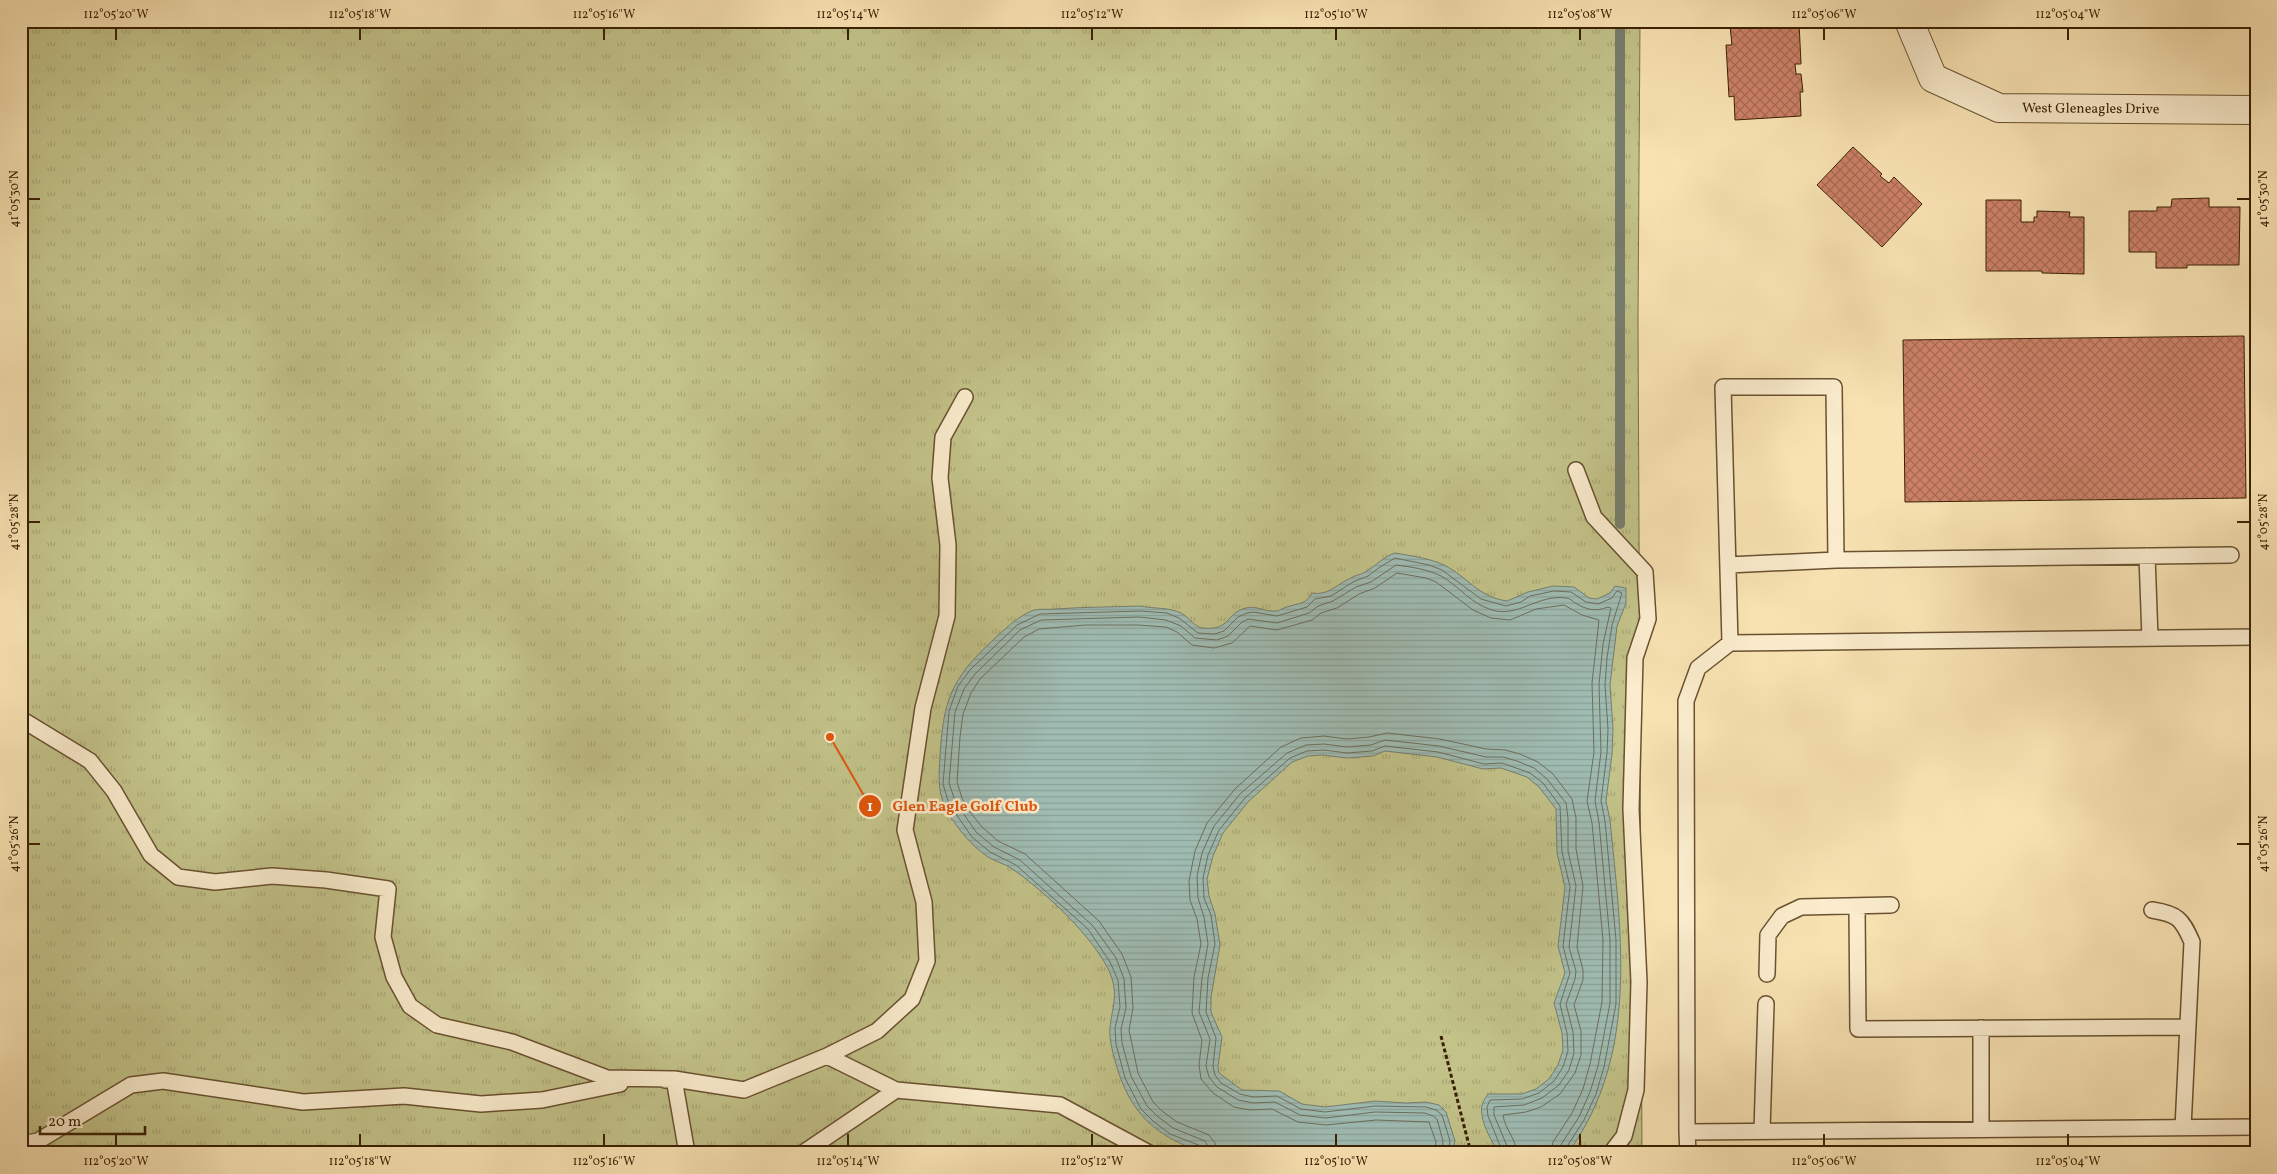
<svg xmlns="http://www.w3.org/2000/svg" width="2277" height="1174" font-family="Vollkorn,serif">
	<defs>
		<pattern id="grass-tufts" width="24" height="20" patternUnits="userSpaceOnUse" patternTransform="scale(1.25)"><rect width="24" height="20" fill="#c2c289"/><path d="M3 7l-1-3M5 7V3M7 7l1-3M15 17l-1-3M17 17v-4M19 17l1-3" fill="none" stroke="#a8a675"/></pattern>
		<pattern id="water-rules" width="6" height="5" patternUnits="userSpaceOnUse" patternTransform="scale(1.25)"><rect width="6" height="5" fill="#9fbcb3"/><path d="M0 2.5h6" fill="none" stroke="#8aa198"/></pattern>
		<pattern id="building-cross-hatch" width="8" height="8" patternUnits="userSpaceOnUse" patternTransform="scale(1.25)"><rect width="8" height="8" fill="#cc8167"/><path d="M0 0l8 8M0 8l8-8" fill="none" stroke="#a76953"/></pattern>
	</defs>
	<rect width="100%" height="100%" fill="#f8e2b2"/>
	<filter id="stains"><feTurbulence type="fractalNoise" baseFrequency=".004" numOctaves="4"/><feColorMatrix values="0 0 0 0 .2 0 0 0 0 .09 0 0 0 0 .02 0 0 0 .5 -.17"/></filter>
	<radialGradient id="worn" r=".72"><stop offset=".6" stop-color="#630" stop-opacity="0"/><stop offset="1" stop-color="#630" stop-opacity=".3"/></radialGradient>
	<path fill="url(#grass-tufts)" stroke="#7e7246" d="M21 21H1640L1638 320 1642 1153H21Z"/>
	<path fill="url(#water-rules)" stroke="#777e6d" d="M1395 553C1411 556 1429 558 1444 565 1468 577 1478 597 1507 601L1528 592 1553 586 1574 587 1589 598 1597 599 1610 593 1615 586 1626 588V603L1617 626 1610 685 1613 729 1612 754 1606 801 1610 820C1621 933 1640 1054 1568 1153H1500C1491 1142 1479 1119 1482 1105 1483 1101 1486 1097 1488 1094H1522L1536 1089 1549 1079 1558 1065 1563 1050 1562 1033 1554 1003 1565 973 1558 946 1565 887 1557 853 1556 809 1539 787 1527 777 1501 768 1483 769 1437 757 1385 751 1373 756 1347 758 1323 755 1308 756 1292 762 1248 802 1223 833 1213 856 1207 879 1209 896 1215 914 1220 945 1211 997V1012L1222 1037 1218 1066 1219 1073 1242 1090 1279 1091 1302 1104 1325 1107 1375 1101 1406 1103 1426 1102 1439 1105 1446 1112 1455 1141 1452 1153H1206C1157 1138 1130 1114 1116 1064 1113 1053 1109 1040 1110 1028 1112 1007 1119 995 1110 973 1094 937 1045 892 1014 870 1006 864 996 862 988 857 976 849 965 837 957 826 938 801 938 786 940 757 943 701 951 679 993 640 1005 629 1016 618 1031 611 1040 608 1046 610 1055 609 1083 607 1112 607 1140 606 1154 609 1169 607 1181 613 1189 617 1195 628 1203 628 1231 631 1225 613 1246 608 1256 605 1265 612 1276 611 1279 611 1283 608 1287 607 1298 603 1306 605 1312 593 1328 596 1337 584 1351 578 1355 575 1361 575 1365 572 1376 566 1383 557 1395 553Z"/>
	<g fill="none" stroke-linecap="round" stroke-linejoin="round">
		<path stroke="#6d6e5c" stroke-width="1" d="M1203 1153 1201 1146 1170 1134 1153 1121 1141 1109 1125 1078 1116 1044 1115 1028 1120 1007 1118 980 1110 962 1088 929 1016 865 990 852 972 837 949 804 943 784 949 711 958 686 970 670 1017 625 1040 614 1140 611 1167 613 1179 618 1198 633 1215 634 1224 631 1238 617 1247 613 1253 612 1277 616 1307 607 1315 599 1331 596 1353 582 1368 576 1380 567 1395 558 1429 565 1442 570 1481 599 1506 606 1521 602 1530 596 1554 591 1571 592 1586 602 1598 604 1612 598 1617 591 1622 593 1612 625 1607 658 1605 685 1608 729 1607 753 1601 801 1605 821 1616 940V1004L1604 1067 1596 1094 1584 1120 1566 1148 1565 1153
			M1210 1153 1208 1146 1205 1141 1173 1128 1157 1116 1147 1106 1131 1076 1122 1043 1121 1029 1126 1008 1124 979 1116 958 1093 926 1020 860 994 847 976 832 955 801 949 783 955 712 964 689 975 674 1020 630 1041 620 1139 617 1166 620 1181 626 1195 638 1217 640 1228 636 1242 622 1248 619 1277 623 1309 613 1318 606 1333 601 1356 587 1371 582 1396 565C1411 567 1427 569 1441 576 1459 586 1471 604 1492 610 1518 618 1538 594 1566 598 1570 598 1572 601 1575 603 1587 610 1596 612 1608 607L1611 608 1603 644 1599 684 1601 752 1595 801 1599 822 1610 940V1003L1598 1066 1590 1092 1579 1117 1560 1146 1558 1153
			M1217 1153 1215 1143 1209 1135 1177 1122 1162 1111 1153 1102 1138 1073 1129 1030 1133 1008 1131 977 1122 954 1099 921 1025 854 998 841 982 827 970 812 962 798 957 782 960 737 963 714 971 693 980 679 1024 637 1039 629 1085 625H1138L1166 627 1177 632 1192 645 1214 648 1232 643 1250 626 1277 630 1312 620 1321 613 1337 608 1359 594 1375 588 1397 573 1426 578 1436 582 1473 610 1491 618 1510 620 1536 609 1564 605 1582 615 1599 620 1592 683 1594 752 1587 801 1592 823 1603 940 1602 1002 1590 1064 1583 1089 1572 1113 1553 1142 1551 1153
			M1434 1153 1436 1142 1429 1122 1376 1120 1326 1125 1298 1122 1272 1109 1250 1110 1234 1107 1213 1093 1201 1079 1199 1065 1202 1040 1192 1013 1194 977 1201 944 1197 919 1190 900 1189 881 1195 851 1207 823 1235 789 1281 747 1301 738 1324 736 1347 739 1369 737 1387 733 1440 739 1486 749 1505 750 1520 754 1538 762 1553 774 1572 799 1576 818V849L1583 886 1577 947 1583 970V980L1574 1005 1581 1031V1055L1575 1073 1560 1094 1541 1107 1526 1112 1503 1115C1505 1129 1516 1139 1517 1153
			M1442 1153 1443 1141 1437 1119 1433 1116 1425 1113 1375 1112 1326 1118 1300 1115 1275 1102 1253 1103 1238 1100 1217 1087 1209 1077 1206 1066 1210 1039 1199 1012 1202 978 1208 944 1204 917 1198 898 1197 876 1202 853 1214 826 1240 794 1287 753 1306 745 1324 744 1347 747 1371 745 1385 740 1439 746 1486 757H1503L1517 761 1534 768 1547 779 1566 803 1568 818V851L1576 886 1569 947 1576 971 1575 979 1566 1004 1573 1032 1574 1053 1569 1070 1559 1085 1542 1098 1524 1105 1494 1107V1115L1510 1153
			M1448 1153 1450 1141 1442 1115 1436 1110 1426 1107 1375 1106 1325 1112 1301 1109 1277 1096 1253 1097 1240 1094 1221 1083 1215 1075 1213 1066 1216 1038 1206 1012 1208 978 1215 944 1211 915 1204 898 1203 878 1208 855 1219 830 1245 798 1290 758 1307 751 1324 750 1347 753 1372 751 1385 746 1438 752 1484 764 1502 763 1530 773 1543 783 1560 806 1562 852 1570 887 1563 946 1570 973 1560 1004 1567 1033 1568 1051 1563 1067 1554 1081 1539 1093 1522 1099 1490 1100 1487 1107 1488 1116 1503 1153"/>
		<path stroke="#777e6d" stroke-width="10" d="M1620 21V524"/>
	</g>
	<path fill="url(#building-cross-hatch)" stroke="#3b2104" d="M2027 21H2082V24H2027Z
		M1799 22 1801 64H1795L1796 74H1801L1803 92H1800L1801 116 1735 120 1734 96 1729 97 1726 45H1732L1730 26Z
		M1853 147 1882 174 1880 176 1889 183 1894 177 1922 204 1882 247 1817 185Z
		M2209 198V207H2240L2239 265H2187V268H2156V252H2129V211H2157V207H2171L2172 199Z
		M1986 200H2021V222H2034V217H2037V211L2070 212 2069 217H2084V274L2042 273V271H1986Z
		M2244 336 2246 498 1905 502 1903 340Z"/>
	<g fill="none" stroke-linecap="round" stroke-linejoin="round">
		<defs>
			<path id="service" d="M1576 470 1594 517 1645 572 1648 619 1635 658 1631 809 1639 982 1636 1090 1624 1136 1611 1153
				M2231 555 1836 560 1834 387H1723L1730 643 2256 637
				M2147 556 2150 638
				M1728 565 1836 560
				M1730 643 1698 668 1686 701 1687 1132 2256 1127
				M21 719 90 761 114 791 151 855 178 877 215 882 272 876 326 880 388 889 383 937 394 977 410 1006 437 1025 512 1042 607 1078 674 1079 744 1090 827 1056 877 1031 912 999 927 961 924 902 905 830 923 708 947 616 948 545 940 478 943 437 965 397
				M1857 906 1858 1029 2188 1027
				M2152 910C2178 914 2182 919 2192 942L2183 1128
				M1767 974 1768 935 1782 916 1801 907 1891 905
				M1981 1028V1129
				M827 1056 896 1090 1060 1105 1149 1153
				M665 1080 674 1079 687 1153
				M1762 1131 1766 1004
				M1687 1132 1688 1153
				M21 1144 38 1141 131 1085 163 1081 303 1102 404 1096 481 1104 542 1100 620 1084
				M803 1153 896 1090"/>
			<g id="minor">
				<path id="s1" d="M1909 21 1933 78 1999 108 2256 110"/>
			</g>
		</defs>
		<use href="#service" stroke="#6a5130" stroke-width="18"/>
		<use href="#minor" stroke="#6a5130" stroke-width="30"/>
		<path stroke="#3b2104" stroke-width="3" stroke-dasharray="4 2.5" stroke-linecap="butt" d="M1441 1036 1471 1153"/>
		<use href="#service" stroke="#faeccd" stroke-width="15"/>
		<use href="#minor" stroke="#faeccd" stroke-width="28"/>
	</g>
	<path fill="none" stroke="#3b2104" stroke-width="2" d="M116 28V40M360 28V40M604 28V40M848 28V40M1092 28V40M1336 28V40M1580 28V40M1824 28V40M2068 28V40M28 199H40M2237 199H2250M28 522H40M2237 522H2250M28 844H40M2237 844H2250M116 1134V1146M360 1134V1146M604 1134V1146M848 1134V1146M1092 1134V1146M1336 1134V1146M1580 1134V1146M1824 1134V1146M2068 1134V1146"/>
	<g text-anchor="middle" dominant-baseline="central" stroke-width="5" stroke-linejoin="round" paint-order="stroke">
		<g font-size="14" fill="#3b2104" stroke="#faeccd">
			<text stroke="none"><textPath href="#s1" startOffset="226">West Gleneagles Drive</textPath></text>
		</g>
	</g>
	<path fill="none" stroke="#df560c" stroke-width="2" d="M830 737L870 806"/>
	<g fill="#df560c" stroke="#faeccd" stroke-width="2">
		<circle cx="830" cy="737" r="5"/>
		<circle cx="870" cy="806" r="12"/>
	</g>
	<g font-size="15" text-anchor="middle" font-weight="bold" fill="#fff">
		<text x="870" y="811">1</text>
	</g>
	<g font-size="15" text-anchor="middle" font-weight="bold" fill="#df560c" stroke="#faeccd" stroke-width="5" stroke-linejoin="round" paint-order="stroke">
		<text x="965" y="811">Glen Eagle Golf Club</text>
	</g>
	<rect width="2277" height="1174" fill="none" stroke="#f8e2b2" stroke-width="55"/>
	<path d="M40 1126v8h105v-8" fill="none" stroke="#3b2104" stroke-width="2.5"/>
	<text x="48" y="1126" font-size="15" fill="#3b2104" stroke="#faeccd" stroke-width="4" paint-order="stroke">20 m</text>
	<rect x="28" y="28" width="2222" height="1118" fill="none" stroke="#3b2104" stroke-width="2"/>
	<g font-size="12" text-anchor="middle" fill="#3b2104">
		<text x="116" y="18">112°05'20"W</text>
		<text x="360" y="18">112°05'18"W</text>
		<text x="604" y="18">112°05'16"W</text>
		<text x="848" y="18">112°05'14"W</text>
		<text x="1092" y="18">112°05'12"W</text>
		<text x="1336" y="18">112°05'10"W</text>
		<text x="1580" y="18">112°05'08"W</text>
		<text x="1824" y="18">112°05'06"W</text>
		<text x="2068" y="18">112°05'04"W</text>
		<text transform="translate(14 199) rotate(-90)" y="4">41°05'30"N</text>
		<text transform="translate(2263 199) rotate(-90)" y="4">41°05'30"N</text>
		<text transform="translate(14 522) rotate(-90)" y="4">41°05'28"N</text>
		<text transform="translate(2263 522) rotate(-90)" y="4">41°05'28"N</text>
		<text transform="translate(14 844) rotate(-90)" y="4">41°05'26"N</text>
		<text transform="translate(2263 844) rotate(-90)" y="4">41°05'26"N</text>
		<text x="116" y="1165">112°05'20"W</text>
		<text x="360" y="1165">112°05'18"W</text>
		<text x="604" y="1165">112°05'16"W</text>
		<text x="848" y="1165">112°05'14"W</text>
		<text x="1092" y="1165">112°05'12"W</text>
		<text x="1336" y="1165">112°05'10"W</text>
		<text x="1580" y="1165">112°05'08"W</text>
		<text x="1824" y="1165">112°05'06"W</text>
		<text x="2068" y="1165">112°05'04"W</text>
	</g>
	<rect width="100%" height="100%" filter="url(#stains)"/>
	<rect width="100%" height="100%" fill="url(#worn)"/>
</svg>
